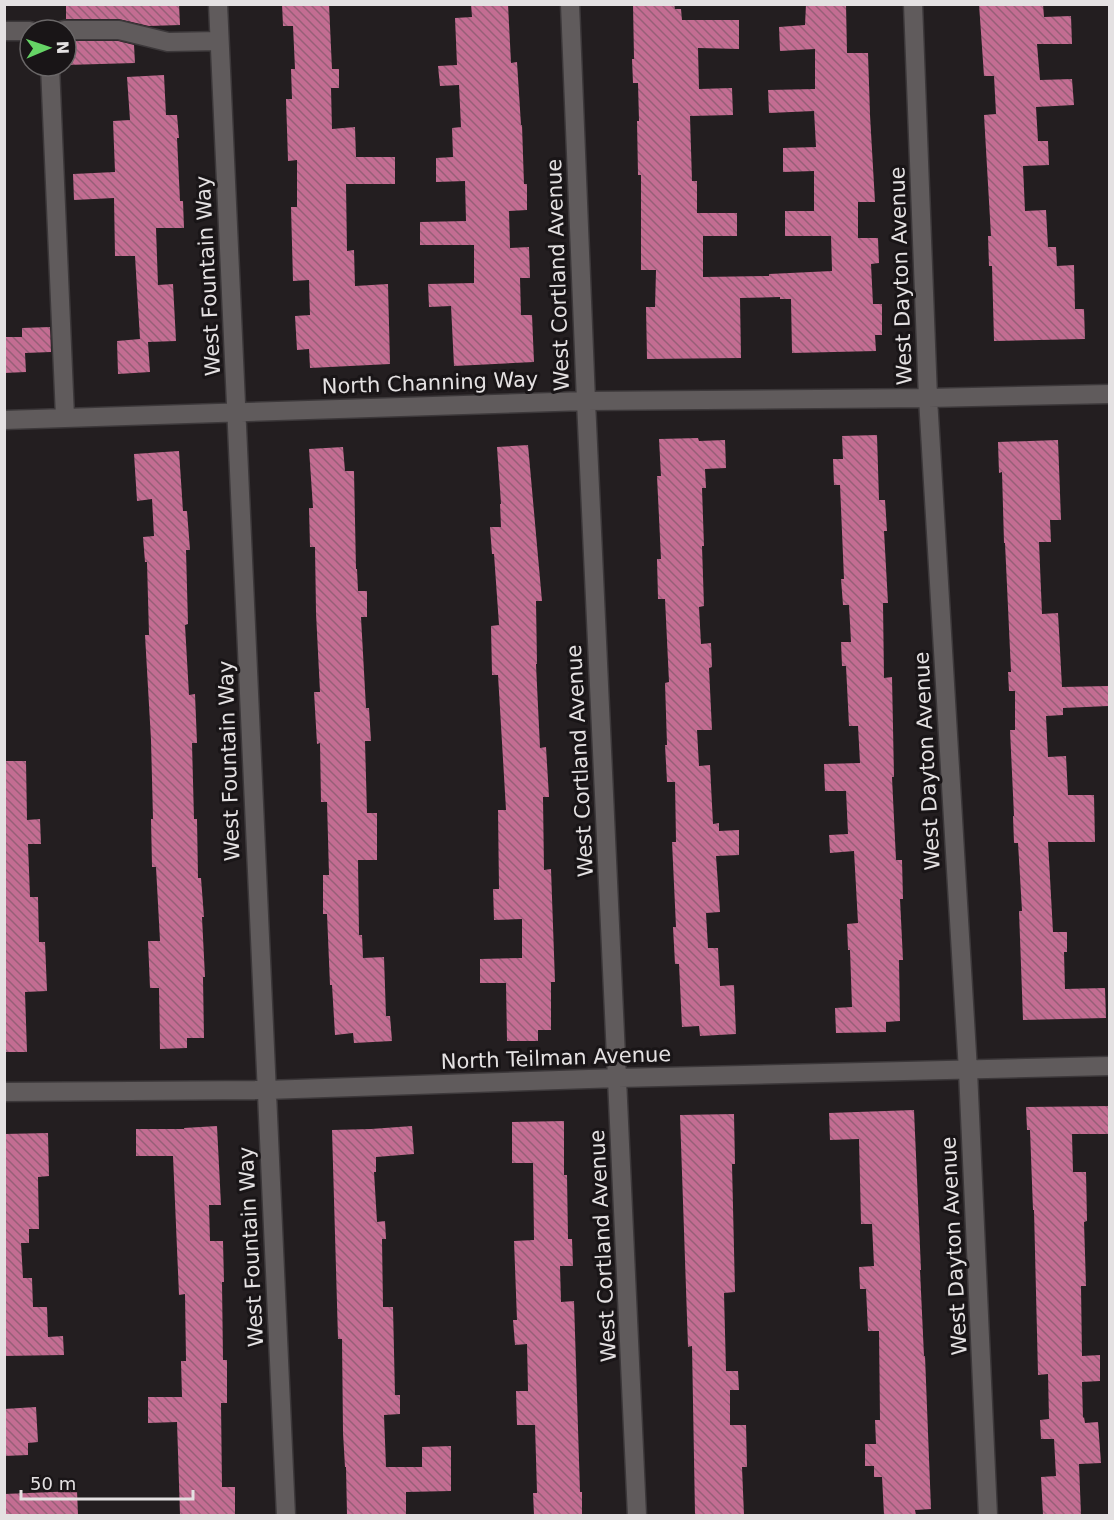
<svg xmlns="http://www.w3.org/2000/svg" width="1114" height="1520" font-family="'DejaVu Sans',sans-serif">
	<defs>
		<pattern id="building-back-hatch" width="6" height="6" patternUnits="userSpaceOnUse" patternTransform="scale(1.5)"><rect width="6" height="6" fill="#c36d92"/><path d="M-1 5l2 2M0 0l6 6M5-1l2 2" fill="none" stroke="#975f77"/></pattern>
	</defs>
	<rect width="100%" height="100%" fill="#231e20"/>
	<path fill="url(#building-back-hatch)" d="M66 4H179L180 25 149 26 119 19H66Z
		M282 4H329L332 69H339V88H331L332 129 355 127 356 157H395V184H346L347 251 354 250 355 286 388 284 390 364 310 368 309 349 297 350 295 316 310 315 309 280 293 281 291 207H297V160L288 161 286 99H292L291 69H295L293 26H283Z
		M471 4H508L511 63 517 62 521 125H522L524 184H527V210L509 211 510 248 529 247 530 278H520L521 315H532L534 362 454 366 451 306 429 307 428 284 474 283V245H420V222L466 221 465 181 436 182V158L453 157 452 128 461 127 459 85 440 86 438 66 457 65 455 18 472 17Z
		M633 4H674L675 9H681L682 20H739V49L698 48 699 89 732 88 733 115 690 116 692 181H697V213H737V236H703V277L769 276V274L832 271 831 236H785V211H814V171L783 172V148L816 147 814 111 769 113 768 90 815 89V49L780 51 779 27 805 25 806 4H846L847 53H868L870 115 875 202H858V238H878L879 263 871 264 873 304H882V335H875L876 351 792 353 791 299H780V297L740 298 741 358 647 359 646 307H655L656 270H641V175H638L637 121H639L638 83H633L632 59H634Z
		M979 4H1043L1044 17 1071 16 1072 44H1037L1040 80 1072 79 1074 105 1036 107 1038 141H1048L1049 165 1023 166 1025 211 1046 210 1048 247H1056L1057 266 1074 265 1075 309H1084L1085 339 994 341 992 266H989L988 236H991L984 115 996 114 994 76H984Z
		M66 41H118L134 45 135 63 66 65Z
		M164 75 166 115H177L179 138H177L180 201H183L184 228H156L158 285 173 284 176 341 148 342 150 372 118 374 117 341 140 339 135 256H115L114 198 74 200 73 174 115 172 113 121 130 120 127 77Z
		M50 327 51 352 25 353 26 372 4 373V337H22V328Z
		M877 435 879 500H885L887 531H884L888 603H883L884 678 892 677 894 777H892L896 860H902L903 899H900L903 960H899L900 1021 886 1022V1032L836 1033 835 1008 852 1007 850 950H848L847 924 858 923 854 851 830 853 829 835 848 834 846 791H825L824 764 860 763 858 726H849L846 666H842L841 642H851L849 605H843L841 579H844L840 485H834L833 459H843L842 436Z
		M698 438 699 441 725 440 726 468 705 469 706 488H702L704 546H702L704 606 699 607 701 644 711 643 712 667 709 668 712 730H697L699 766 710 765 713 824 719 823V831L739 830V855L716 856 720 912 706 913 708 948H718L720 986 734 985 736 1034 700 1036 699 1026 682 1027 679 964H675L673 927H676L672 842H676L675 782H667L665 745H667L665 683 669 682 665 599H658L657 559H661L657 476H661L659 439Z
		M1058 440 1061 520H1050L1051 542H1039L1042 614 1058 613 1062 687 1108 686V706L1063 708V715L1046 716 1048 757 1066 756 1068 795H1094L1095 842H1048L1053 932H1067V952H1064L1065 989 1105 988 1106 1018 1023 1020 1019 911H1022L1018 843H1014L1013 816H1014L1010 730H1015V691H1009L1008 672H1011L1005 543H1004L1002 472 999 473 998 442Z
		M528 445 542 601H536L537 664H536L540 748 546 747 549 797H543L544 870 551 869 555 982H551V1030H538V1041H507L506 983H480V959L522 958V919L494 920 493 889H499L498 810H506L498 675H492L491 626 499 625 494 554H492L490 527H501L500 504H501L497 447Z
		M343 447 345 471H354L356 569H357L358 591H367V617H361L366 708H369L371 741H365L367 813H377V860H358L359 935H362L363 958 384 957 386 1016H390L392 1041 354 1043 353 1033 335 1035 332 985H330L327 914H323V875H329L327 802H321L320 743 317 744 314 692H320L316 613 315 547H310L309 508H313L309 449Z
		M179 451 183 511H187L190 550H186L188 624 185 625 189 695 195 694 197 743H192L194 819H197L198 878H201L204 917H202L205 977H203L204 1038H187V1048L160 1049 159 988H150L148 941H160L156 867H152L151 819H153L151 740 145 635H149L147 562H145L143 537 154 536 152 499 137 501 134 454Z
		M4 761H26L27 820 40 819 41 844H28L30 897H38L39 942H45L47 991 25 992 27 1052H4Z
		M1110 1106V1134H1072L1073 1172H1086L1087 1221 1084 1222 1086 1286H1081L1082 1356 1100 1355V1381L1082 1382 1083 1418 1084 1417 1085 1423 1098 1422 1101 1463 1079 1464 1081 1515H1043L1041 1477 1056 1476 1054 1439H1041L1040 1420 1049 1419 1048 1374 1038 1375 1034 1210H1033L1030 1130H1027L1026 1107Z
		M914 1110 921 1270H920L924 1356H925L931 1509 915 1510 916 1515H884L882 1477H874V1466H865V1444H876L875 1420H880L879 1331H868L866 1289H860L859 1267 874 1266 872 1224H861L859 1139 830 1140 829 1113Z
		M734 1114 735 1164H732L735 1292 724 1293 726 1371H738L739 1390H730V1425H746L747 1467H742L744 1515H695L692 1346 688 1347 680 1115Z
		M564 1121V1175H567L568 1239H572L573 1266H560L561 1302 574 1301 580 1492H582V1515H534L533 1493H537L535 1425H517L516 1391H528L527 1344 515 1345 513 1320H517L514 1241 534 1240 533 1163H512V1122Z
		M217 1126 221 1205H209L210 1241H223L224 1282H222L223 1360H227V1403H221L222 1487H235V1515H180L177 1422 148 1423V1397H182L181 1361H186L185 1294 179 1295 173 1156H136V1129H184V1128Z
		M412 1126 414 1154 376 1157V1172H374L377 1222 385 1221 386 1239H382L383 1307H393L395 1395H400V1414L384 1415 386 1467H422V1447L451 1446V1491L406 1492V1515H347L346 1467H345L343 1433 342 1339H338L332 1130 371 1129Z
		M48 1133 49 1176 38 1177 39 1229H29V1243H21L23 1278H32L33 1307H47L48 1337 63 1336 64 1355 4 1356V1134Z
		M36 1407 38 1442 28 1443V1455L4 1456V1409Z
		M77 1491 78 1515H4V1494Z"/>
	<g fill="none" stroke-linecap="round" stroke-linejoin="round">
		<defs>
			<path id="minor" d="M218 4 286 1516
				M570 4 586 401 637 1516
				M913 4 928 398 968 1071 988 1516
				M64 30H119L168 42 219 41
				M4 31H30
				M50 66 65 417
				M4 420 586 401 928 398 1110 394
				M4 1092 266 1090 618 1078 1110 1066"/>
		</defs>
		<use href="#minor" stroke="#3c383a" stroke-width="21"/>
		<use href="#minor" stroke="#605b5c" stroke-width="18"/>
	</g>
	<g text-anchor="middle" dominant-baseline="central" stroke-width="6" stroke-linejoin="round" paint-order="stroke">
		<g font-size="21" fill="#e4e1e2" stroke="#191517">
			<text transform="translate(558 275) rotate(-92)">West Cortland Avenue</text>
			<text transform="translate(208 276) rotate(-93)">West Fountain Way</text>
			<text transform="translate(901 276) rotate(-92)">West Dayton Avenue</text>
			<text transform="translate(430 383) rotate(-2)">North Channing Way</text>
			<text transform="translate(229 761) rotate(-92)">West Fountain Way</text>
			<text transform="translate(580 761) rotate(-93)">West Cortland Avenue</text>
			<text transform="translate(927 761) rotate(-93)">West Dayton Avenue</text>
			<text transform="translate(556 1058) rotate(-2)">North Teilman Avenue</text>
			<text transform="translate(603 1246) rotate(-93)">West Cortland Avenue</text>
			<text transform="translate(954 1246) rotate(-93)">West Dayton Avenue</text>
			<text transform="translate(251 1247) rotate(-93)">West Fountain Way</text>
		</g>
	</g>
	<rect width="1114" height="1520" fill="none" stroke="#e4e1e2" stroke-width="12"/>
	<g transform="translate(48 48) rotate(88)"><circle r="28" fill="#191517" stroke="#6a6768" stroke-width="1.5"/>
	<path d="M0-4.5L10 22L0 15L-10 22Z" fill="#66d466"/>
	<text y="-9" font-size="16" font-weight="bold" text-anchor="middle" fill="#e4e1e2">N</text>
	</g>
	<path d="M21 1490v9h172v-9" fill="none" stroke="#e4e1e2" stroke-width="3"/>
	<text x="30" y="1490" font-size="18" fill="#e4e1e2" stroke="#191517" stroke-width="4.5" paint-order="stroke">50 m</text>
</svg>
